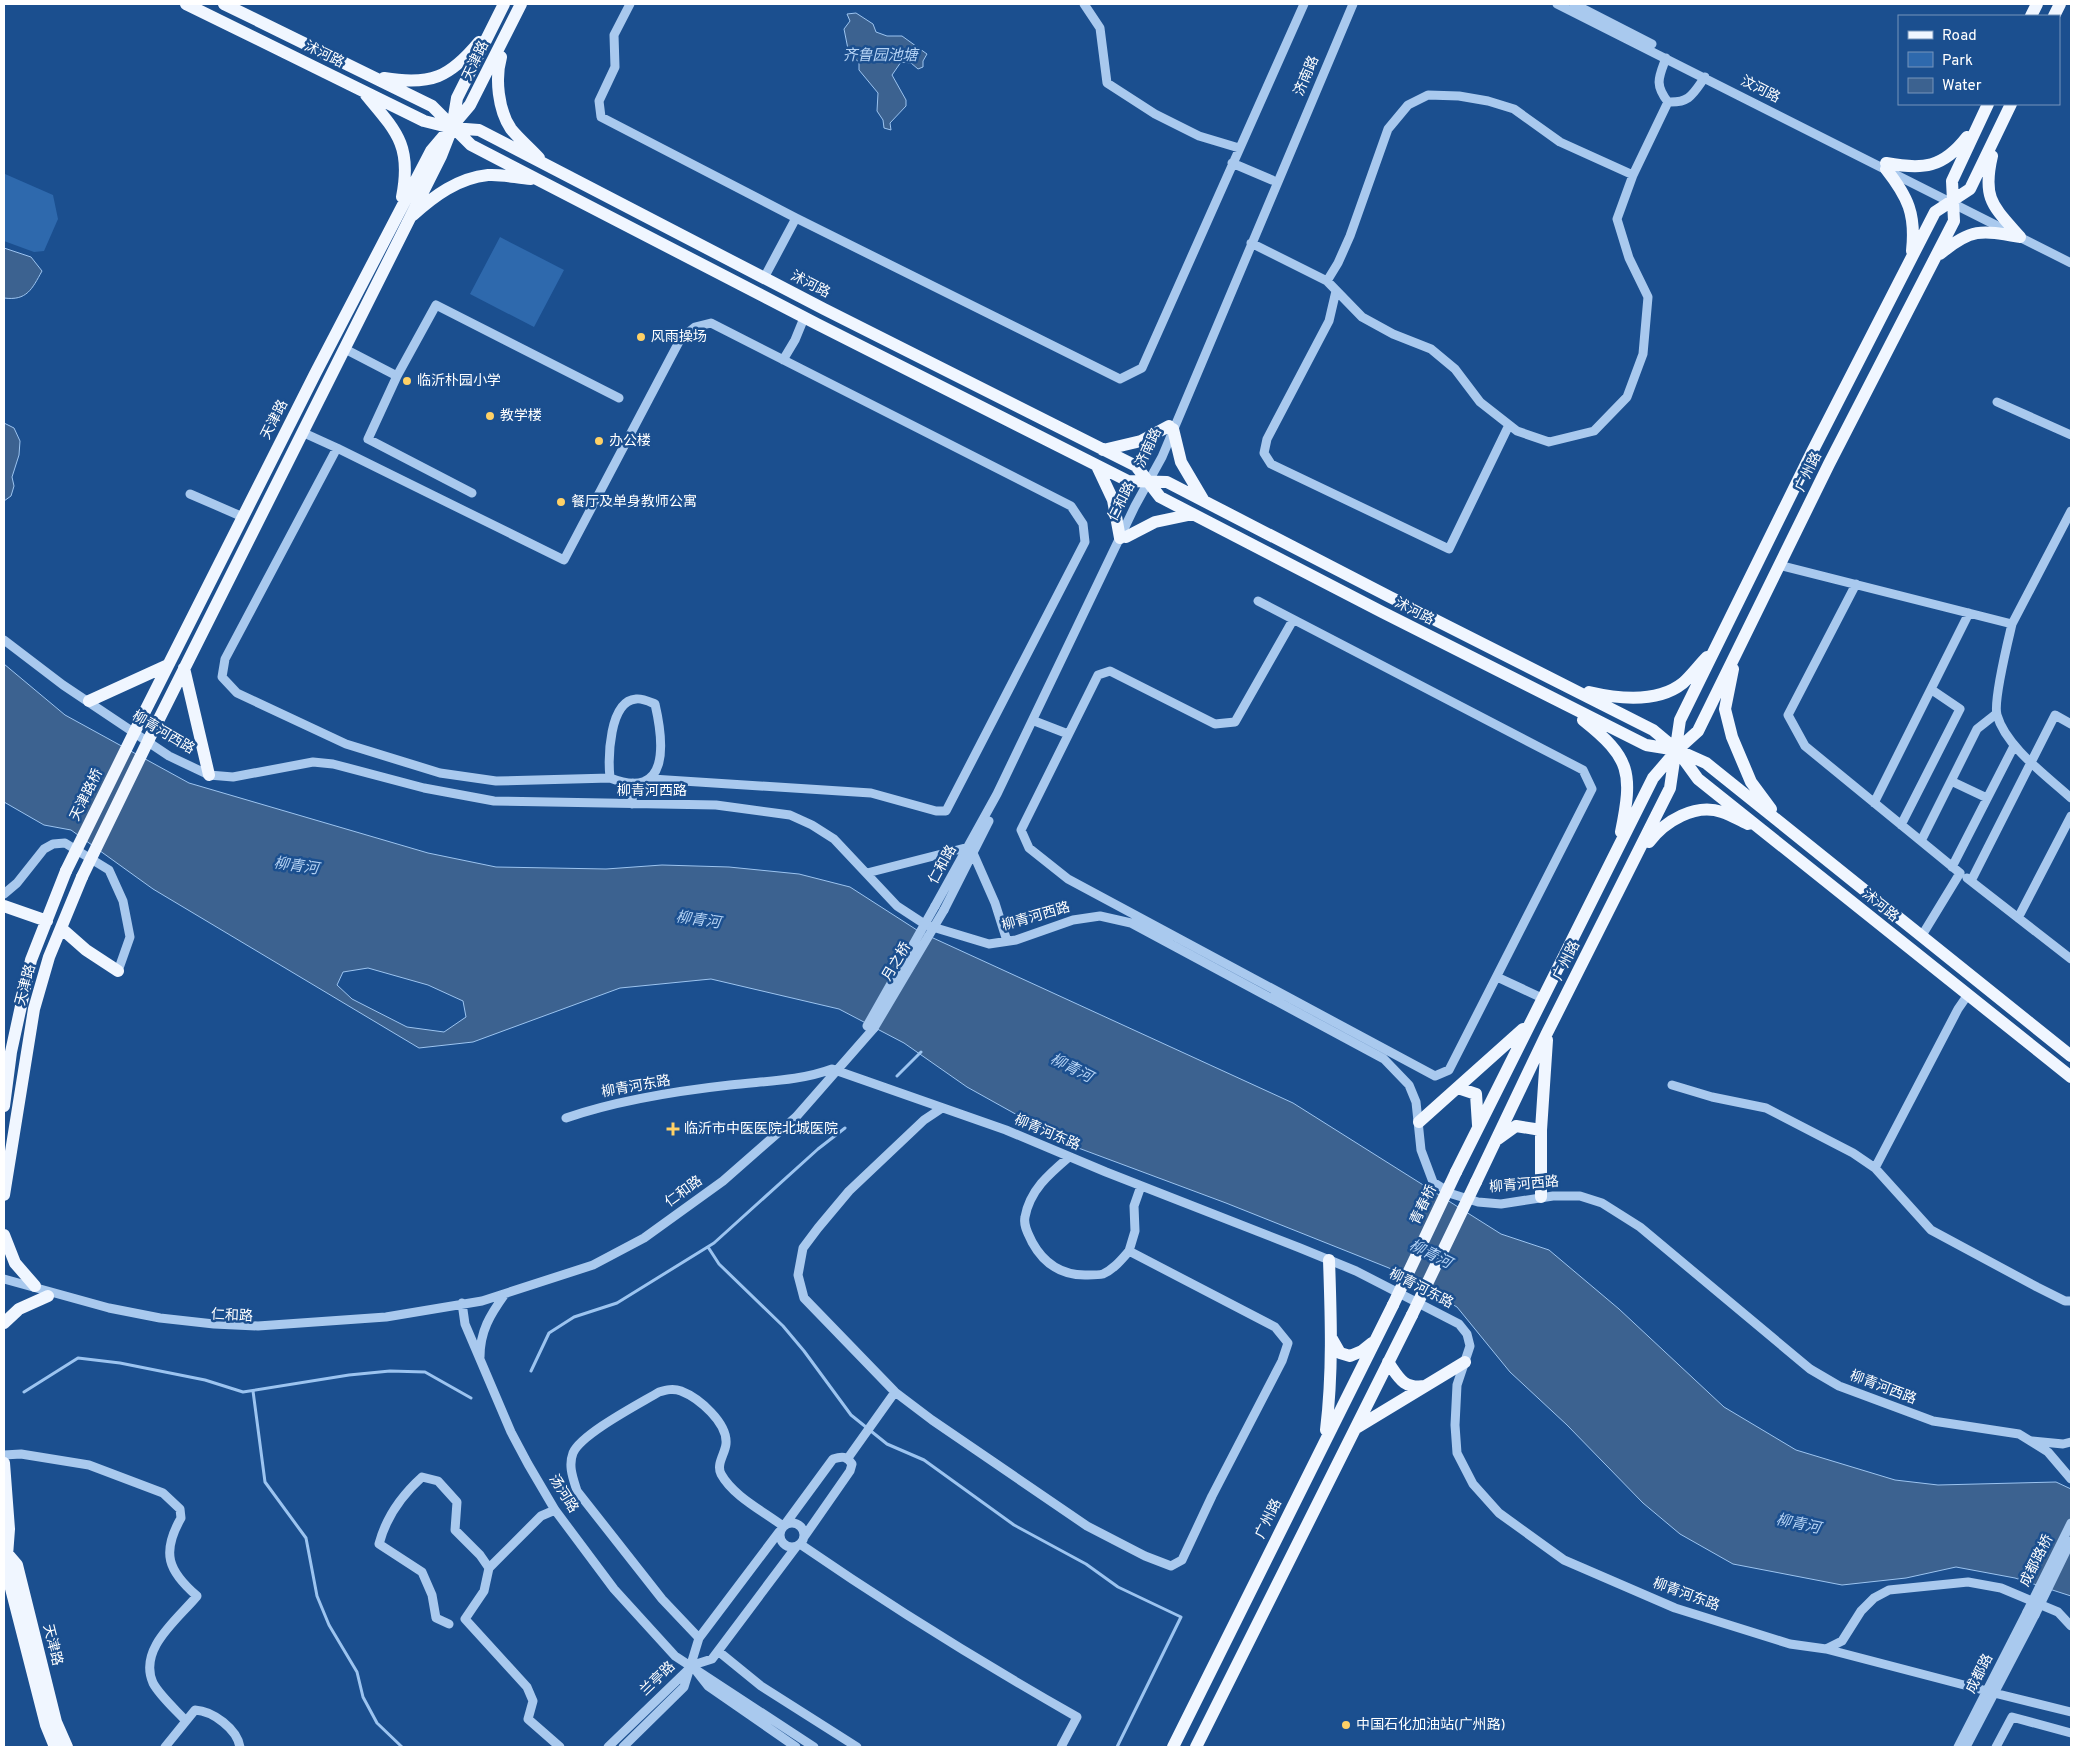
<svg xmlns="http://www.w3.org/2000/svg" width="2075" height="1751" font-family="Overpass,'Noto Sans SC',sans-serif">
	<rect width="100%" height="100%" fill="#1b4f8f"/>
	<path fill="#2e69ad" d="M5 174 53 195 58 219 44 251 34 252 4 241Z
		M500 237 564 270 534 327 470 294Z"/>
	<path fill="#3c6290" stroke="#9cc4f0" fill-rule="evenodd" d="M856 13 873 24 876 32 887 36H902L927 54 923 61V67L918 69 911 63 901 62 892 75 906 100V106L890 123 891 130 884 128 883 120 877 111 878 93 859 70V62L849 54 844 29 850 21 847 14Z
		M4 248 31 257 42 271C32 289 27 301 4 298Z
		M4 423 14 428 20 441 19 455 12 477 14 486 11 496 4 501Z
		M4 664 65 715 189 783 428 853 496 867 606 869 662 865 729 867 799 874 850 887 920 932 1293 1103 1501 1234 1549 1250 1619 1309 1724 1407 1796 1450 1895 1480 1938 1485 2056 1482 2071 1489V1596L2015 1578 1956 1567 1906 1578 1842 1585 1733 1564 1680 1534 1643 1503 1567 1425 1510 1372 1457 1307 1389 1268 1226 1203 1073 1146 967 1087 904 1043 839 1009 711 979 620 988 473 1042 419 1048 153 889 71 830 44 825 4 802ZM368 968 428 985 463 1001 466 1017 444 1032 407 1027 352 999 337 985 343 972Z"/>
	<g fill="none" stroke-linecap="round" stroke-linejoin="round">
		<path stroke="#9cc4f0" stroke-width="3" d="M897 1076 921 1052
			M708 1247 719 1264 783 1326 804 1351 851 1415 887 1444 924 1460 1014 1525 1086 1564 1118 1587 1181 1617 1117 1747
			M531 1371 549 1333 574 1317 617 1303 714 1243 818 1149 845 1128
			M253 1391 265 1482 306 1538 317 1596 329 1625 357 1672 363 1697 377 1723 402 1747
			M24 1392 78 1358 120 1363 205 1380 243 1392 349 1375 390 1371 425 1372 471 1398"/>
		<path stroke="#a9c9ee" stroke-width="9" d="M630 4 614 35 615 67 599 101 601 117 796 218 1120 379 1142 368 1304 4
			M1084 4 1100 28 1107 83 1155 114 1199 136 1239 148
			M1557 4 2071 263
			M1574 4 1652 44
			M1666 58C1659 77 1654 84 1668 102 1690 103 1693 94 1705 77
			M1232 163 1272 180
			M1251 243 1327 281 1362 317 1393 334 1431 349 1455 369 1480 402 1517 431 1549 442 1594 431 1627 397 1643 354 1648 297 1629 258 1617 219 1633 175 1668 102
			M764 278 796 218
			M1327 281 1338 263 1350 236 1388 129 1408 105 1428 95 1459 96 1488 101 1514 109 1560 142 1633 175
			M1336 291 1329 321 1267 439 1264 453 1271 464 1449 549 1509 425
			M345 349 397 376
			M783 360 795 340 804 318
			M1997 402 2071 435
			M304 433 337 448 225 659 222 677 237 693 346 744 440 773 496 781 610 778C670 801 664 743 655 704 650 702 642 698 636 699 609 701 608 758 610 778
			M337 448 564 560 681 338 695 327 711 323 1071 506 1083 524 1085 542 946 811H936L871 793 652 779
			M472 493 368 439 397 376 436 305 619 398
			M190 494 243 517
			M1779 565 2012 624C2008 641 1993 701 1997 715 2006 747 2047 776 2071 798
			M1856 584 1788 715 1805 746 1960 873 1921 937
			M1258 601 1583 770 1592 789 1449 1070 1435 1076 1068 879 1029 848 1021 830 1098 675 1110 671 1215 724 1235 722 1293 620
			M2012 624 2071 511
			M4 640 63 685 169 756 209 775 233 777 313 762 333 764 424 788 494 801 716 805 790 815 812 825 834 839 897 906 926 925 989 944 1016 940 1073 920 1100 916 1131 923 1384 1059 1409 1085 1416 1102 1421 1150 1433 1182 1452 1194 1478 1202 1501 1204 1553 1196H1580L1602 1203 1640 1227 1810 1369 1839 1386 1933 1421 2019 1434 2048 1452 2071 1479
			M1037 722 1068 734
			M1951 781 1987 798
			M1874 803 1969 613
			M632 804 633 783
			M1901 825 1960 709 1932 690
			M1921 841 1977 729 1996 714
			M973 853 995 903 1007 941
			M1952 867 2014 746
			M867 873 969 847
			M1967 878 2071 959
			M1971 881 2055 715 2071 724
			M4 894 17 883 44 849 53 844 65 843 109 870 123 901 130 937 118 971
			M935 906 997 794 1135 506 1162 457 1353 4
			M944 910 989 821
			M2018 918 2071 816
			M1497 977 1542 998
			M1967 996 1958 1009 1875 1168 1931 1230 2037 1287 2065 1301H2071
			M1672 1085 1712 1097 1766 1108 1853 1153 1875 1168
			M942 1108 924 1120 849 1191 818 1228 803 1248 798 1275 804 1298 895 1392 932 1420 1087 1526 1145 1556 1171 1566 1182 1560 1212 1496 1282 1361 1288 1343 1275 1327 1129 1251 1135 1231 1134 1206 1141 1186
			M566 1118C618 1100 676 1091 730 1085 764 1081 800 1081 832 1069L1006 1130 1106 1172 1300 1248 1356 1271 1459 1324 1467 1334 1470 1346 1457 1385 1455 1425 1457 1453 1473 1484 1499 1513 1564 1560 1675 1608 1790 1644 1826 1649 1987 1691
			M1069 1157C1049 1174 1030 1190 1025 1217 1023 1226 1029 1235 1032 1242 1044 1264 1063 1276 1088 1275 1092 1275 1099 1275 1103 1274 1114 1269 1121 1260 1129 1251
			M4 1279 109 1308 160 1318 214 1324 258 1326 386 1317 482 1301 593 1265 644 1238 723 1181 796 1117 874 1028
			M462 1303 465 1324 511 1432 528 1464 555 1510 614 1589 675 1656 814 1747
			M480 1357C480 1331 490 1315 505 1294
			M2032 1441 2063 1444 2071 1442
			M4 1455 21 1454 89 1465 163 1493 180 1509 181 1518C161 1553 168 1571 197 1596 177 1620 138 1649 153 1683 160 1696 176 1710 186 1721
			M848 1458 895 1392
			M555 1510 541 1516 489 1568 484 1591 465 1619 527 1687 533 1701 528 1719 560 1747
			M780 1535a12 12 0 1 1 24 0a12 12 0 1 1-24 0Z
			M786 1523 833 1459C842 1456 847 1456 852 1464L850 1471 804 1537
			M800 1544C890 1606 982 1663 1077 1717L1061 1747
			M449 1624 436 1618 432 1595 422 1572 379 1544C386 1517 401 1496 422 1477L438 1481 457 1502 455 1530 480 1555 489 1568
			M699 1638 662 1599 577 1491C573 1478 568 1466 573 1453 581 1434 639 1404 659 1392 666 1390 673 1388 681 1391 699 1398 728 1423 726 1444 725 1454 716 1464 721 1474 733 1496 763 1511 783 1526
			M1826 1649 1842 1641 1861 1611 1874 1598 1889 1590 1968 1582 2001 1588 2058 1612 2071 1626
			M718 1651 761 1686 857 1747
			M693 1665 712 1659 796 1547
			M697 1672 708 1686 796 1747
			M1994 1693 2071 1712
			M165 1747 195 1710C213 1711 237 1729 240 1747
			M608 1747 691 1667
			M623 1747 684 1687 699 1638 779 1532
			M1958 1747 2027 1612
			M1966 1747 2035 1615
			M1996 1747 2012 1717 2071 1733"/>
		<path stroke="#f0f6ff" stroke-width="12" d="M186 4 424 121 452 128 479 130 824 309 1136 466 1160 497 1382 612 1646 745 1677 750 1706 763 2071 1056
			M224 4 432 106 471 145 817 324 1128 481 1167 482 1390 597 1653 730 1677 750 1698 779 2071 1077
			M2031 16 2037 4
			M2054 16 2060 4
			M501 57C495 78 498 110 511 129 519 139 530 148 539 158
			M384 78C431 86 450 77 479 42
			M366 95C397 132 412 146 402 197
			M1992 156C1982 199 1993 206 2020 237
			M1886 163C1923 170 1943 168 1967 137
			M1886 169C1908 197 1916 214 1912 251
			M413 215C434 196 458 178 488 175 502 174 517 178 531 179
			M1940 254C1971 228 1981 230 2020 237
			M1173 429 1181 462 1204 501
			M1103 450 1141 441 1169 426
			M1097 466 1113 500 1120 538
			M1126 537 1155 522 1193 514
			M184 668 209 775
			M1733 669 1725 709 1732 737 1751 782 1771 809
			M1589 692C1619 699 1658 703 1683 683 1692 675 1699 665 1707 657
			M89 701 168 665
			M1583 720C1631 758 1633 773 1621 832
			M135 731 315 374 431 151 470 105 521 4
			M149 739 441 156 452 128 457 98 504 4
			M1649 842C1665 821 1695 803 1722 812 1731 815 1739 820 1748 824
			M4 906 47 921
			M61 928 86 950 118 971
			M1458 1088 1476 1094 1478 1125
			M4 1106 11 1052 31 960 66 871
			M1419 1122 1523 1029
			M1498 1139 1516 1126 1541 1130
			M1456 1172 1653 778 1677 750 1698 731 1829 464 1954 221 1952 181 1988 104
			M1476 1182 1547 1033 1670 788 1680 720 1811 454 1935 212 1970 189 2011 104
			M4 1195 34 1009 49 957 82 877
			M1541 1197V1130L1547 1040
			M4 1235 15 1263 35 1286
			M4 1323 19 1309 48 1296
			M1332 1339 1340 1353 1350 1356 1362 1351 1372 1343
			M1388 1362C1399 1378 1403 1389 1425 1386
			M1356 1428 1465 1362
			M1326 1430C1333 1372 1331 1317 1329 1260
			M4 1463 9 1529 6 1569 46 1725 55 1747
			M5 1551 17 1565 56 1722 67 1747
			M1173 1747 1393 1305
			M1196 1747 1412 1315"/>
		<path stroke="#a9c9ee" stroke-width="9" d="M867 1026 935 906
			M874 1028 944 910
			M2027 1612 2071 1523
			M2035 1615 2071 1541"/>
		<path stroke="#f0f6ff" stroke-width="12" d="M66 871 135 731
			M82 877 149 739
			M1393 1305 1456 1172
			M1412 1315 1476 1182"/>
	</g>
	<g fill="#ffd166" stroke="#1b4f8f" stroke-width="2">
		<circle cx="641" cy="337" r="5"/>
		<circle cx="407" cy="381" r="5"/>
		<circle cx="490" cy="416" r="5"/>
		<circle cx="599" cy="441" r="5"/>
		<circle cx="561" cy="502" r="5"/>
		<path d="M670.5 1121.5h5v5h5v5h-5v5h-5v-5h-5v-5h5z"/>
		<circle cx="1346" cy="1725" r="5"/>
	</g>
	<g text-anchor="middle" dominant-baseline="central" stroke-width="5" stroke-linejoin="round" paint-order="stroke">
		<g font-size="14" fill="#fff" stroke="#1b4f8f">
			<text transform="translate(324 55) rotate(26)">沭河路</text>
			<text transform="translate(476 61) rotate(-64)">天津路</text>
			<text transform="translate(1307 76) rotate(-67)">济南路</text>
			<text transform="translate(1760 90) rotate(27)">汶河路</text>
			<text transform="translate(810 285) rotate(27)">沭河路</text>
			<text transform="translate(275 420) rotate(-63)">天津路</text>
			<text transform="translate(1149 448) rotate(-65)">济南路</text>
			<text transform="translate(1809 472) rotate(-64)">广州路</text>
			<text transform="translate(1122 502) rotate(-63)">仁和路</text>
			<text transform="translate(1414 612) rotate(27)">沭河路</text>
			<text transform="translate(163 733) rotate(31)">柳青河西路</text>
			<text x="652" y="791">柳青河西路</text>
			<text transform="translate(87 795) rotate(-64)">天津路桥</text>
			<text transform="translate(943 865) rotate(-61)">仁和路</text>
			<text transform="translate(1880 906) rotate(39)">沭河路</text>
			<text transform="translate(1036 917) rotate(-16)">柳青河西路</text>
			<text transform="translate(1567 961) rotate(-63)">广州路</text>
			<text transform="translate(897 962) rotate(-59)">月之桥</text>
			<text transform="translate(26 985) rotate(-75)">天津路</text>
			<text transform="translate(636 1087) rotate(-10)">柳青河东路</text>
			<text transform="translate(1047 1133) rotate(23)">柳青河东路</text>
			<text transform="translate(1524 1185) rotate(-5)">柳青河西路</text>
			<text transform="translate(684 1192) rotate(-36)">仁和路</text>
			<text transform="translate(1424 1205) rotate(-64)">青春桥</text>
			<text transform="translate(1421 1289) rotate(27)">柳青河东路</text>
			<text transform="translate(232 1316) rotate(3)">仁和路</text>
			<text transform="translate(1883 1388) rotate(21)">柳青河西路</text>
			<text transform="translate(563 1494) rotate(58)">汤河路</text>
			<text transform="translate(1269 1519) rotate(-64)">广州路</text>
			<text transform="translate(2037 1561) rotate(-63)">成都路桥</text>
			<text transform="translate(1686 1595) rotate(20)">柳青河东路</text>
			<text transform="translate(52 1645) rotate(76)">天津路</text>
			<text transform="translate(1980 1674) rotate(-63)">成都路</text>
			<text transform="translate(658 1679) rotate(-44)">兰亭路</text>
		</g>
		<g font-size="14" fill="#fff" stroke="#1b4f8f" text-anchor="start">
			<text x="651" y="337">风雨操场</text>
			<text x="417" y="381">临沂朴园小学</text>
			<text x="500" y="416">教学楼</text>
			<text x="609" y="441">办公楼</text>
			<text x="571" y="502">餐厅及单身教师公寓</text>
			<text x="684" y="1129">临沂市中医医院北城医院</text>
			<text x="1356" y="1725">中国石化加油站(广州路)</text>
		</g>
		<g font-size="15" font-style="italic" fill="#b5d3f5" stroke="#1b4f8f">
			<text x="880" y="56">齐鲁园池塘</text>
			<text transform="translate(296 867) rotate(8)">柳青河</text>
			<text transform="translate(698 921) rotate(8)">柳青河</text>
			<text transform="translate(1071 1069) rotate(27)">柳青河</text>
			<text transform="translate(1430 1255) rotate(27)">柳青河</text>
			<text transform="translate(1798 1525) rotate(12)">柳青河</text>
		</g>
	</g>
	<rect width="2075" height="1751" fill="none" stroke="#ffffff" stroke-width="10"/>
	<rect x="1898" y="15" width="162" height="90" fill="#1b4f8f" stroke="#7695bc"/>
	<rect x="1908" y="31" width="25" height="8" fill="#f0f6ff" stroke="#7695bc"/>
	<text x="1942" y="40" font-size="15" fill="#ffffff">Road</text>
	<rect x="1908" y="52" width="25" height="15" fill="#2e69ad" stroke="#7695bc"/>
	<text x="1942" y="65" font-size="15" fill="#ffffff">Park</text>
	<rect x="1908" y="78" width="25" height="15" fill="#3c6290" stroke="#7695bc"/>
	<text x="1942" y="90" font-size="15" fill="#ffffff">Water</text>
</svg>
